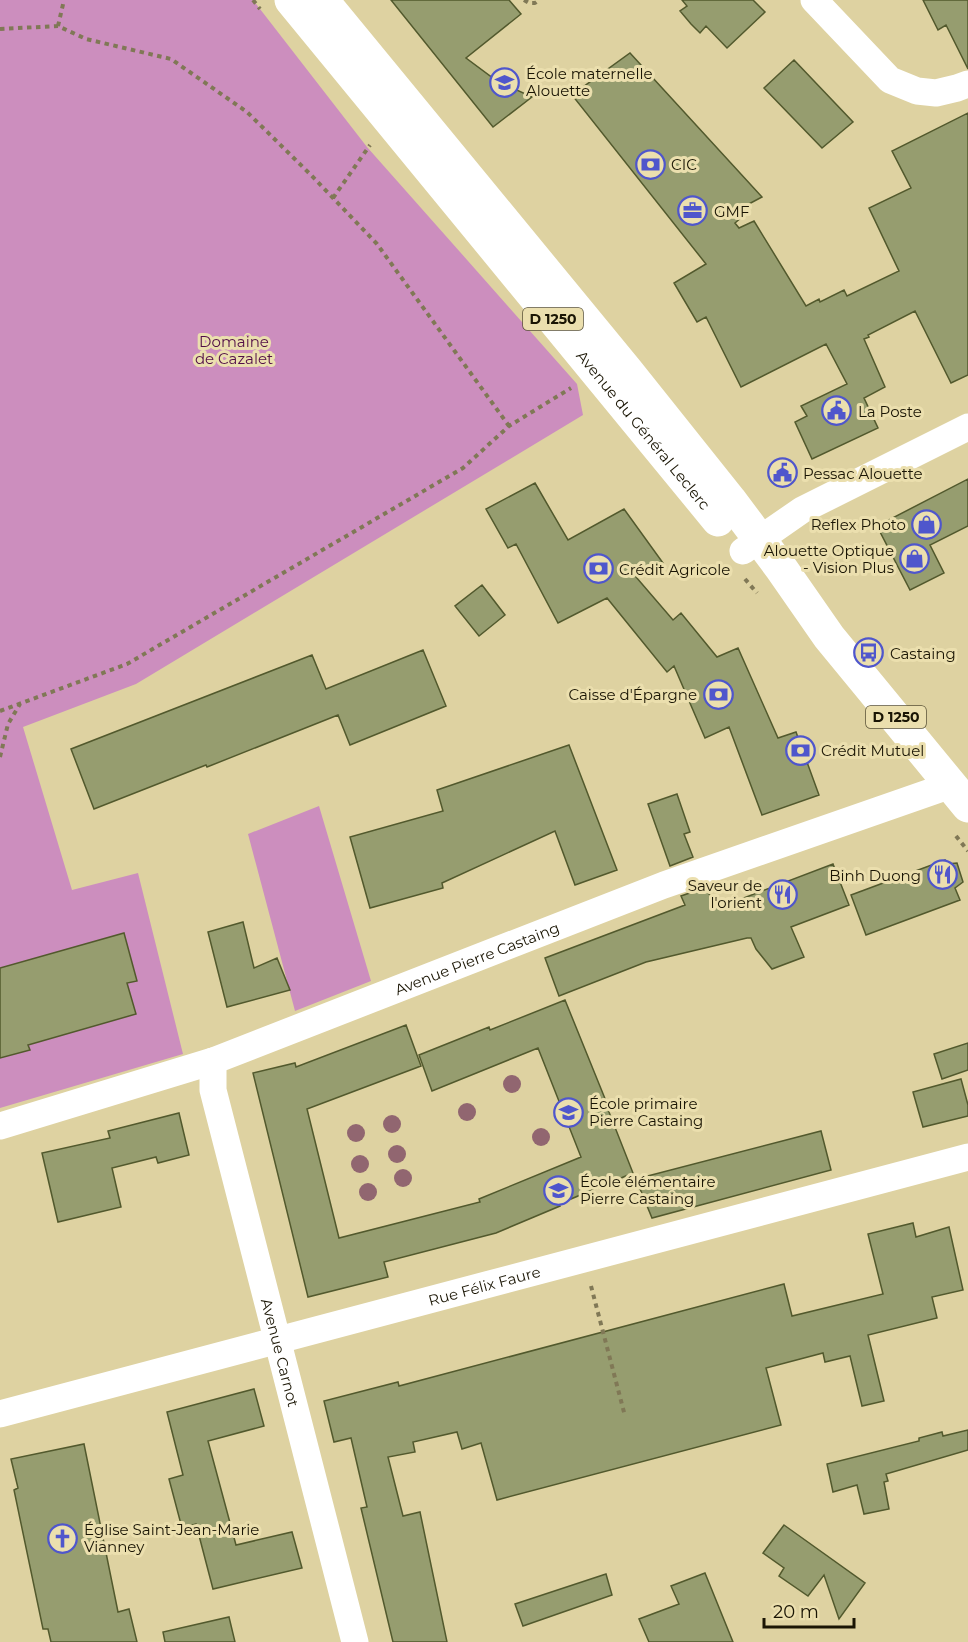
<svg xmlns="http://www.w3.org/2000/svg" width="968" height="1642" font-family="Montserrat,sans-serif">
	<rect width="100%" height="100%" fill="#ded2a1"/>
	<path fill="#cc8ebe" d="M0 0H253L367 147 577 384 583 415 136 684 23 727 72 890 138 873 183 1054 0 1108Z
		M319 806 371 981 295 1011 248 834Z"/>
	<path fill="#969d6f" stroke="#52592d" stroke-width="1.5" d="M391 0H509L521 14 466 58 497 81 532 97 493 127Z
		M682 0H753L765 12 727 48 706 26 700 33 691 24 680 11 687 6Z
		M923 0H968V69L946 25 938 30Z
		M630 53 762 197 745 206 749 211 735 223 739 228 754 221 806 306 819 299 820 302 844 290 847 296 899 271 869 208 911 188 892 151 968 113V375L951 383 915 311 868 335 869 337 864 339 885 387 864 398 878 428 812 459 795 422 807 416 801 406 847 384 826 344 741 387 706 317 697 322 674 283 706 264 572 95Z
		M794 60 853 122 822 148 764 88Z
		M968 479V526L930 545 944 573 910 590 877 526Z
		M535 483 568 540 624 509 663 563 636 577 673 620 681 613 717 657 738 648 778 738 796 732 819 795 762 815 729 727 705 738 674 666 667 672 607 598 558 623 516 544 508 548 486 509Z
		M482 585 505 615 479 636 455 606Z
		M423 650 446 706 350 745 338 715 207 767 206 765 94 809 71 749 312 655 326 689Z
		M569 745 617 870 575 885 555 831 442 883 443 888 370 908 350 837 443 811 437 790Z
		M677 794 690 832 684 834 693 857 670 866 648 804Z
		M945 860 946 864 957 863 963 882 955 888 960 900 866 935 851 895Z
		M833 864 849 905 791 927 804 957 772 969 756 949 751 938H747L646 962 559 996 545 958 685 905 681 896 704 888 720 907Z
		M243 922 254 968 277 958 290 990 227 1007 208 932Z
		M124 933 137 981 127 983 136 1014 28 1045 30 1050 0 1058V968Z
		M565 1000 608 1106 607 1107 633 1173 559 1204 560 1206 496 1233 384 1262 388 1277 308 1297 253 1073 295 1063 296 1067 406 1025 421 1066 307 1109 339 1238 480 1202 479 1199 581 1157 538 1048 432 1091 419 1055 489 1027 490 1030Z
		M968 1043V1070L942 1079 934 1054Z
		M961 1079 968 1105V1116L923 1127 913 1092Z
		M179 1113 189 1155 158 1163 156 1157 112 1168 121 1207 58 1222 42 1153 110 1138 108 1131Z
		M821 1131 831 1170 652 1218 636 1179Z
		M913 1223 916 1237 949 1227 963 1290 932 1297 937 1318 868 1335 884 1401 862 1406 850 1356 825 1362 823 1353 766 1368 781 1425 497 1500 481 1443 462 1449 457 1432 413 1442 415 1452 388 1457 403 1516 420 1512 447 1642H393L361 1508 367 1507 351 1438 334 1442 324 1401 398 1382 399 1386 784 1284 792 1316 883 1294 868 1234Z
		M254 1389 264 1426 208 1441 236 1545 292 1532 302 1568 213 1589 196 1524 182 1528 169 1479 183 1475 167 1412Z
		M968 1430V1450L886 1474 888 1481 884 1482 889 1509 864 1514 857 1485 833 1492 827 1464 919 1441V1438L942 1432 943 1436Z
		M84 1444 118 1612 129 1609 137 1642H51L48 1629H43L14 1490 18 1488 11 1459Z
		M784 1525 865 1583 839 1619 824 1575 808 1596 779 1576 784 1568 763 1553Z
		M705 1573 733 1642H649L639 1619 679 1604 671 1586Z
		M606 1574 612 1595 523 1626 515 1604Z
		M229 1617 235 1642H165L163 1632Z"/>
	<g fill="none" stroke-linecap="round" stroke-linejoin="round">
		<path stroke="#807856" stroke-width="4" stroke-dasharray="4.5 4.5" stroke-linecap="butt" d="M253 0 260 9
			M524 0 529 3H535L539 0
			M58 26 64 0
			M0 29 58 26 86 39 171 59 247 112 311 175 377 244 509 426
			M333 198 370 145
			M745 579 757 593
			M0 711 127 664 463 468 509 426 571 388
			M0 757 8 724 20 704
			M956 836 968 851
			M591 1286 625 1416"/>
		<g stroke="#fff" stroke-width="27">
			<path d="M814 0 890 80 917 91 936 93 957 88 968 84"/>
			<path d="M743 551 802 510 968 427"/>
			<path id="s1" d="M213 1061V1090L355 1642"/>
			<path id="s2" d="M0 1126 213 1061 664 885 951 785"/>
			<path id="s3" d="M0 1414 968 1157"/>
		</g>
		<g stroke="#fff" stroke-width="33">
			<path id="s4" d="M291 0 718 520"/>
			<path d="M322 0 627 371 730 500 781 568 829 637 968 806"/>
		</g>
	</g>
	<g fill="#916670">
		<circle cx="512" cy="1084" r="9"/>
		<circle cx="467" cy="1112" r="9"/>
		<circle cx="392" cy="1124" r="9"/>
		<circle cx="356" cy="1133" r="9"/>
		<circle cx="541" cy="1137" r="9"/>
		<circle cx="397" cy="1154" r="9"/>
		<circle cx="360" cy="1164" r="9"/>
		<circle cx="403" cy="1178" r="9"/>
		<circle cx="368" cy="1192" r="9"/>
	</g>
	<defs>
		<symbol id="school-ring" viewBox="-11 -11 22 22"><circle r="9.5" fill="#ebdfae" stroke="#4f56cc" stroke-width="1.5"/><path d="M0-5L7-2L0 1L-7-2ZM-4 1L0 2.5L4 1V4Q0 6-4 4Z" fill="#4f56cc"/></symbol>
		<symbol id="bank-ring" viewBox="-11 -11 22 22"><circle r="9.5" fill="#ebdfae" stroke="#4f56cc" stroke-width="1.5"/><path d="M-6-4H6V4H-6ZM0-2.3a2.3 2.3 0 1 0 0 4.6a2.3 2.3 0 1 0 0-4.6Z" fill="#4f56cc"/></symbol>
		<symbol id="office-ring" viewBox="-11 -11 22 22"><circle r="9.5" fill="#ebdfae" stroke="#4f56cc" stroke-width="1.5"/><path d="M-6-3h4V-5.5h4V-3h4V5H-6ZM-1-4.5V-3h2v-1.5ZM-6 0V1H6V0Z" fill="#4f56cc"/></symbol>
		<symbol id="civic-ring" viewBox="-11 -11 22 22"><circle r="9.5" fill="#ebdfae" stroke="#4f56cc" stroke-width="1.5"/><path d="M-.6-6.5H3V-4.5H.6V-3L4-1V1h2V6H-6V1h2V-1L-.6-3ZM-1.2 2.5V6h2.4V2.5Z" fill="#4f56cc"/></symbol>
		<symbol id="shop-ring" viewBox="-11 -11 22 22"><circle r="9.5" fill="#ebdfae" stroke="#4f56cc" stroke-width="1.5"/><path d="M-5-2.5h2.3a2.7 3.5 0 0 1 5.4 0H5L5.5 6h-11ZM-1.5-2.5h3a1.5 2.3 0 0 0-3 0Z" fill="#4f56cc"/></symbol>
		<symbol id="bus-ring" viewBox="-11 -11 22 22"><circle r="9.5" fill="#ebdfae" stroke="#4f56cc" stroke-width="1.5"/><path d="M-5-6H5V4H4V6H2V4H-2V6H-4V4H-5ZM-3.5-4V0h7V-4ZM-3.5 1.2v1.5H-2V1.2ZM2 1.2v1.5H3.5V1.2Z" fill="#4f56cc"/></symbol>
		<symbol id="restaurant-ring" viewBox="-11 -11 22 22"><circle r="9.5" fill="#ebdfae" stroke="#4f56cc" stroke-width="1.5"/><path d="M-5-6h1v4h1v-4h1v4h1v-4h1v5L-1.5 .5V6h-2V.5L-5-1ZM5-6V6H3V1.5H1.5Q1.5-4 5-6Z" fill="#4f56cc"/></symbol>
		<symbol id="church-ring" viewBox="-11 -11 22 22"><circle r="9.5" fill="#ebdfae" stroke="#4f56cc" stroke-width="1.5"/><path d="M-1.2-6h2.4v3.5h3.3v2.4h-3.3V6h-2.4V-.1h-3.3v-2.4h3.3Z" fill="#4f56cc"/></symbol>
	</defs>
	<g fill-rule="evenodd">
		<use href="#school-ring" x="488" y="66" width="33" height="33"/>
		<use href="#bank-ring" x="634" y="148" width="33" height="33"/>
		<use href="#office-ring" x="676" y="194" width="33" height="33"/>
		<use href="#civic-ring" x="820" y="394" width="33" height="33"/>
		<use href="#civic-ring" x="766" y="456" width="33" height="33"/>
		<use href="#shop-ring" x="910" y="508" width="33" height="33"/>
		<use href="#shop-ring" x="898" y="542" width="33" height="33"/>
		<use href="#bank-ring" x="582" y="552" width="33" height="33"/>
		<use href="#bus-ring" x="852" y="636" width="33" height="33"/>
		<use href="#bank-ring" x="702" y="678" width="33" height="33"/>
		<use href="#bank-ring" x="784" y="734" width="33" height="33"/>
		<use href="#restaurant-ring" x="926" y="858" width="33" height="33"/>
		<use href="#restaurant-ring" x="766" y="878" width="33" height="33"/>
		<use href="#school-ring" x="552" y="1096" width="33" height="33"/>
		<use href="#school-ring" x="542" y="1174" width="33" height="33"/>
		<use href="#church-ring" x="46" y="1522" width="33" height="33"/>
	</g>
	<g text-anchor="middle" dominant-baseline="central" stroke-width="6" stroke-linejoin="round" paint-order="stroke">
		<g fill="#ebdfae" stroke="#595237" stroke-width="1.5">
			<rect x="523" y="308" width="60" height="22" rx="4.5"/>
			<rect x="866" y="706" width="60" height="22" rx="4.5"/>
		</g>
		<g font-size="14" font-weight="bold" fill="#1a1504">
			<text x="553" y="319">D 1250</text>
			<text x="896" y="717">D 1250</text>
		</g>
		<g font-size="15" fill="#1a1504" stroke="#ebdfae" text-anchor="start">
			<text x="526" y="73">École maternelle<tspan x="526" dy="17">Alouette</tspan></text>
			<text x="671" y="164">CIC</text>
			<text x="714" y="211">GMF</text>
			<text x="858" y="411">La Poste</text>
			<text x="803" y="473">Pessac Alouette</text>
			<text x="906" y="524" text-anchor="end">Reflex Photo</text>
			<text x="894" y="550" text-anchor="end">Alouette Optique<tspan x="894" dy="17">- Vision Plus</tspan></text>
			<text x="619" y="569">Crédit Agricole</text>
			<text x="890" y="653">Castaing</text>
			<text x="697" y="694" text-anchor="end">Caisse d'Épargne</text>
			<text x="821" y="750">Crédit Mutuel</text>
			<text x="921" y="875" text-anchor="end">Binh Duong</text>
			<text x="762" y="885" text-anchor="end">Saveur de<tspan x="762" dy="17">l'orient</tspan></text>
			<text x="589" y="1103">École primaire<tspan x="589" dy="17">Pierre Castaing</tspan></text>
			<text x="580" y="1181">École élémentaire<tspan x="580" dy="17">Pierre Castaing</tspan></text>
			<text x="84" y="1529">Église Saint-Jean-Marie<tspan x="84" dy="17">Vianney</tspan></text>
		</g>
		<g font-size="15" fill="#520e47" stroke="#ebdfae">
			<text x="234" y="341">Domaine<tspan x="234" dy="17">de Cazalet</tspan></text>
		</g>
		<g font-size="15" fill="#1a1504" stroke="#ebdfae">
			<text stroke="none"><textPath href="#s4" startOffset="556">Avenue du Général Leclerc</textPath></text>
			<text stroke="none"><textPath href="#s2" startOffset="506">Avenue Pierre Castaing</textPath></text>
			<text stroke="none"><textPath href="#s3" startOffset="501">Rue Félix Faure</textPath></text>
			<text stroke="none"><textPath href="#s1" startOffset="300">Avenue Carnot</textPath></text>
		</g>
	</g>
	<path d="M764 1618v9h90v-9" fill="none" stroke="#1a1504" stroke-width="3"/>
	<text x="773" y="1618" font-size="18" fill="#1a1504" stroke="#ebdfae" stroke-width="4.5" paint-order="stroke">20 m</text>
</svg>
